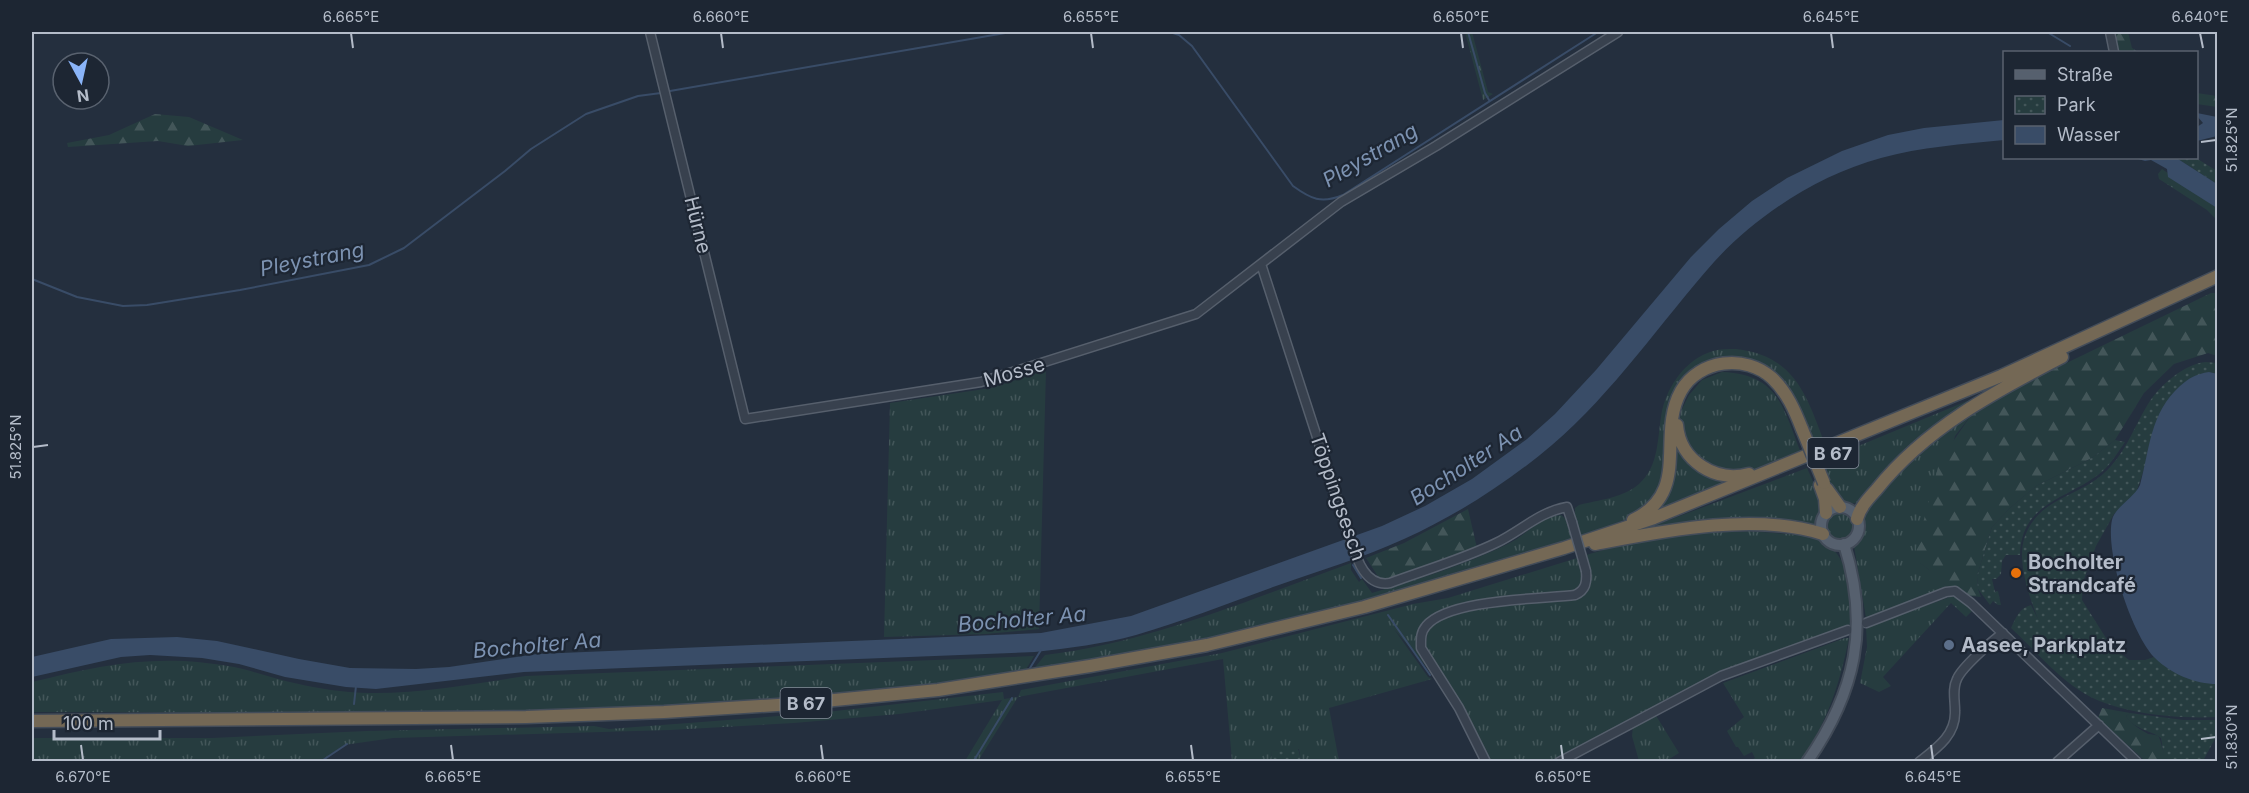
<svg xmlns="http://www.w3.org/2000/svg" width="2249" height="793" font-family="Inter,sans-serif">
	<defs>
		<pattern id="grass-tufts" width="24" height="20" patternUnits="userSpaceOnUse" patternTransform="scale(1.5)"><rect width="24" height="20" fill="#263c3f"/><path d="M3 7l-1-3M5 7V3M7 7l1-3M15 17l-1-3M17 17v-4M19 17l1-3" fill="none" stroke="#435659"/></pattern>
		<pattern id="forest-firs" width="22" height="20" patternUnits="userSpaceOnUse" patternTransform="scale(1.5)"><rect width="22" height="20" fill="#263c3f"/><path d="M5 1l3.5 6h-7zM16 11l3.5 6h-7z" fill="#435659"/></pattern>
		<pattern id="park-dots" width="8" height="8" patternUnits="userSpaceOnUse" patternTransform="scale(1.5)"><rect width="8" height="8" fill="#263c3f"/><path d="M2 2h.1M6 6h.1" fill="none" stroke="#435659" stroke-width="1.8" stroke-linecap="round"/></pattern>
	</defs>
	<rect width="100%" height="100%" fill="#242f3e"/>
	<path fill="url(#grass-tufts)" d="M1465 32H1472L1488 92 1493 94 1483 100Z
		M2162 169 2217 208V220L2207 210 2159 179 2158 174Z
		M1736 349C1795 356 1806 394 1825 444L1816 447 1796 406 1747 360 1685 381 1661 492 1639 514 1581 537 1577 520H1575V508L1579 505C1598 500 1623 498 1639 484 1660 465 1657 437 1662 411 1668 385 1686 359 1713 351 1720 349 1729 349 1736 349Z
		M1046 370 1039 629 986 634 884 637 890 403 991 388Z
		M1722 372C1779 374 1783 408 1801 453L1760 468 1739 473 1721 472 1694 456 1679 425 1681 411 1689 395 1702 380Z
		M1984 394 1889 469 1857 503 1844 504 1832 491 1822 461Z
		M1972 414 1955 436 1920 563C1931 570 1938 580 1948 587L1866 618 1854 546C1864 532 1857 522 1864 512 1891 472 1934 441 1972 414Z
		M1675 438 1685 455 1744 478 1637 522 1653 511Z
		M1807 468 1823 504 1817 527 1648 528Z
		M1825 526a14 14 0 1 1 28 0a14 14 0 1 1-28 0Z
		M1561 515 1567 520 1571 539C1506 560 1442 583 1376 600 1263 631 1147 652 1032 671L1045 655C1152 642 1251 599 1351 563V570L1359 582 1362 579 1372 593C1418 579 1465 565 1508 544 1528 534 1537 518 1561 515Z
		M1749 531 1811 536C1850 548 1851 588 1851 624L1739 665 1692 686 1551 761H1490L1467 715 1425 645C1427 640 1427 632 1430 627 1443 609 1520 602 1542 600 1556 599 1577 604 1587 592 1594 582 1588 567 1586 555 1607 549 1628 542 1650 538 1683 532 1716 533 1749 531Z
		M1577 558 1583 578 1581 587 1573 592 1488 600 1445 609 1433 614 1422 625 1417 640 1432 673 1394 629 1428 677 1432 679 1329 708 1339 761H1301L1299 749 1271 751 1272 761H1232L1223 659 1018 697 978 761H965L1002 700 899 714 794 723 670 730 393 738 344 745 320 761 32 762V738H212L367 731 594 726 609 729 818 713 1003 692 1004 699 1018 697 1021 690 1222 653 1413 604 1448 598Z
		M1953 596 1964 602 1972 611 1966 617 1951 603 1883 677 1891 686 1879 692 1860 683 1867 647 1866 627Z
		M1845 638H1849C1840 683 1827 724 1800 761H1749L1755 758 1752 752 1744 756 1738 747H1736L1727 731 1744 717 1723 683Z
		M1034 656 1025 671 914 688 681 708 496 713 32 712V682C104 664 159 653 234 667 249 670 263 675 278 679 301 685 325 690 349 692 404 697 472 684 526 676Z
		M1655 714 1679 753 1666 761H1639L1632 736 1633 726Z"/>
	<path fill="url(#forest-firs)" d="M2112 32H2128L2132 48 2138 52H2116Z
		M2197 93 2217 96V107L2197 104Z
		M155 114 189 117 243 140 188 146 158 141 68 147 67 143 109 135Z
		M2211 293H2217V356L2208 353 2174 364 2144 393 2115 440 2092 458 2036 486 2010 508 1992 527 1977 576 1978 589 1981 597 1971 596 1948 587 1936 579 1928 569 1920 563 1916 549 1940 460 1972 414 2015 388Z
		M1468 509 1477 548 1386 580 1379 578 1366 558 1404 543Z
		M2102 708 2130 713 2126 716C2130 723 2141 730 2148 734 2149 734 2157 735 2158 736 2161 738 2162 754 2169 761H2145L2098 718Z"/>
	<path fill="url(#park-dots)" d="M2185 158H2196L2217 171V184L2178 159Z
		M2206 362 2217 363V374L2209 372 2145 466 2136 493 2114 514 2096 546 2083 582 2082 600 2111 646 2129 660H2145L2154 657 2169 669 2217 684V717C2177 719 2113 714 2079 690 2054 674 2033 648 2011 628 2016 618 2019 608 2031 605L2038 619C2029 596 2016 560 2025 536 2040 495 2085 497 2111 466 2128 447 2135 425 2148 404 2160 385 2184 364 2206 362Z
		M2115 440 2125 442C2117 454 2109 467 2098 475 2064 500 2021 504 2020 555H2006L2002 561 2001 574 1996 579H1992L1995 592 1998 591 2001 605H1998L1993 601 1990 605 1978 589 1977 576 1992 527 2010 508 2036 486 2092 458Z
		M2130 713 2183 720H2217V735L2203 761H2169L2164 756 2161 738C2150 730 2133 729 2126 716Z
		M1298 748 1301 761H1272L1271 751Z"/>
	<path fill="#394c67" d="M2197 113 2217 117V136L2197 141V127L2203 123 2197 116Z
		M2004 120V140C1963 144 1921 147 1881 158 1818 175 1757 215 1714 262 1660 323 1614 392 1552 445 1507 483 1457 515 1404 539 1363 558 1318 571 1276 586 1229 603 1183 621 1136 635 1103 644 1069 648 1035 652L524 672 376 689 346 687 285 677 239 664 202 658 150 655 121 657 32 677V657L111 639 177 637 217 641 299 659 350 668 416 669 449 667 537 654 1041 633 1131 616 1382 526 1425 506 1472 479 1527 439 1555 414 1596 370 1691 257 1719 229 1752 201 1787 178 1842 151 1888 135 1924 128Z
		M2135 158 2178 159 2217 184V208L2168 177 2167 169 2151 160 2145 161Z
		M2209 372 2218 374 2217 684C2195 684 2171 674 2155 658 2132 635 2105 553 2112 520 2114 508 2134 498 2140 485 2150 448 2150 413 2180 386 2189 378 2196 374 2209 372Z"/>
	<g fill="none" stroke-linecap="round" stroke-linejoin="round">
		<path stroke="#394c67" stroke-width="2" d="M1170 32 1179 35 1192 46 1293 186C1311 199 1321 204 1343 195L1598 32
			M1468 32 1485 93 1489 100
			M2047 32 2070 46
			M670 91 1011 32
			M32 279 77 297 123 306 147 305 240 290 369 265 404 248 505 171 531 149 586 114 638 96 661 93
			M1353 565 1361 578
			M1388 615 1430 675
			M1030 668 1041 650
			M354 704 356 686
			M320 762 347 744
			M973 762 1012 698"/>
		<defs>
			<path id="minor" d="M650 32 745 419 981 382 1196 314 1341 202 1436 146 1618 32
				M2110 32 2114 52
				M1261 264 1348 533C1355 553 1363 588 1390 583 1425 570 1463 559 1496 543 1521 531 1539 512 1567 507L1572 522
				M1866 623 1946 592 1955 591 1971 603 2137 762
				M1486 762 1459 708 1421 648C1421 640 1420 633 1426 626 1448 599 1541 599 1575 595 1586 590 1587 582 1586 571
				M1559 762 1721 676 1848 630
				M1919 762C1937 748 1956 735 1955 711 1955 699 1952 689 1957 679 1962 667 1992 641 2003 633
				M2057 762 2099 725"/>
			<path id="major" d="M1821 526a19 19 0 1 1 38 0a19 19 0 1 1-38 0Z
				M1807 762C1856 692 1870 626 1844 544"/>
			<path id="highway" d="M1677 425C1680 461 1716 483 1749 474
				M1820 485 1825 499 1826 513
				M1827 489 1840 507
				M1857 519C1860 507 1869 498 1877 489 1926 428 1994 392 2062 357
				M1633 520C1692 492 1656 436 1681 391 1699 359 1746 354 1772 378 1787 392 1795 411 1802 429
				M1595 544C1663 531 1755 512 1823 534
				M32 721 526 717 664 712 793 704 938 690 1090 666 1207 645 1364 607 1564 548 1654 518 2001 376 2218 276"/>
		</defs>
		<use href="#minor" stroke="#565f6c" stroke-width="11"/>
		<use href="#major" stroke="#414a57" stroke-width="14"/>
		<use href="#highway" stroke="#434c59" stroke-width="15"/>
		<use href="#minor" stroke="#38414e" stroke-width="8"/>
		<use href="#major" stroke="#56606e" stroke-width="10"/>
		<use href="#highway" stroke="#746855" stroke-width="12"/>
		<defs>
			<path id="minor-bridge" d="M1572 522 1586 571"/>
			<path id="highway-bridge" d="M1802 429 1824 483"/>
		</defs>
		<use href="#minor-bridge" stroke="#565f6c" stroke-width="11" stroke-linecap="butt"/>
		<use href="#highway-bridge" stroke="#434c59" stroke-width="15" stroke-linecap="butt"/>
		<use href="#minor-bridge" stroke="#38414e" stroke-width="8"/>
		<use href="#highway-bridge" stroke="#746855" stroke-width="12"/>
	</g>
	<path fill="none" stroke="#b4bcc9" stroke-width="2" d="M351 33 353 48M721 33 723 48M1091 33 1093 48M1461 33 1463 48M1831 33 1833 48M2200 33 2203 48M2201 142 2216 140M33 447 48 445M2201 739 2216 737M81 745 83 760M451 745 453 760M821 745 823 760M1191 745 1193 760M1561 745 1563 760M1931 745 1933 760"/>
	<circle fill="#e8710a" stroke="#1d2633" stroke-width="2" cx="2016" cy="573" r="6"/>
	<circle fill="#5c6f8a" stroke="#1d2633" stroke-width="2" cx="1949" cy="645" r="6"/>
	<g text-anchor="middle" dominant-baseline="central" stroke-width="4.5" stroke-linejoin="round" paint-order="stroke">
		<g fill="#1d2633" stroke="#878f9c" stroke-width="1.5">
			<rect x="1807.5" y="438" width="51" height="30" rx="4.5"/>
			<rect x="780.5" y="688" width="51" height="30" rx="4.5"/>
		</g>
		<g font-size="18" font-weight="bold" fill="#b4bcc9">
			<text x="1833" y="453">B 67</text>
			<text x="806" y="703">B 67</text>
		</g>
		<g font-size="20" fill="#b4bcc9" stroke="#1d2633">
			<text transform="translate(698 225) rotate(76)">Hürne</text>
			<text transform="translate(1014 372) rotate(-16)">Mosse</text>
			<text transform="translate(1338 497) rotate(71)">Töppingsesch</text>
		</g>
		<g font-size="20" font-weight="bold" fill="#b4bcc9" stroke="#1d2633" text-anchor="start">
			<text x="2028" y="562">Bocholter<tspan x="2028" dy="23">Strandcafé</tspan></text>
			<text x="1961" y="645">Aasee, Parkplatz</text>
		</g>
		<g font-size="21" font-style="italic" fill="#7c92b1" stroke="#1d2633">
			<text transform="translate(1370 155) rotate(-30)">Pleystrang</text>
			<text transform="translate(312 259) rotate(-11)">Pleystrang</text>
			<text transform="translate(1466 465) rotate(-33)">Bocholter Aa</text>
			<text transform="translate(1022 619) rotate(-5)">Bocholter Aa</text>
			<text transform="translate(537 645) rotate(-5)">Bocholter Aa</text>
		</g>
	</g>
	<rect width="2249" height="793" fill="none" stroke="#1d2633" stroke-width="66"/>
	<rect x="2003" y="51" width="195" height="108" fill="#1d2633" stroke="#59626f" stroke-width="1.5"/>
	<rect x="2015" y="70" width="30" height="9" fill="#56606e" stroke="#59626f" stroke-width="1.5"/>
	<text x="2057" y="81" font-size="18" fill="#b4bcc9">Straße</text>
	<rect x="2015" y="96" width="30" height="18" fill="url(#park-dots)" stroke="#59626f" stroke-width="1.5"/>
	<text x="2057" y="111" font-size="18" fill="#b4bcc9">Park</text>
	<rect x="2015" y="126" width="30" height="18" fill="#394c67" stroke="#59626f" stroke-width="1.5"/>
	<text x="2057" y="141" font-size="18" fill="#b4bcc9">Wasser</text>
	<g transform="translate(81 81) rotate(172)"><circle r="28" fill="#1d2633" stroke="#59626f" stroke-width="1.5"/>
	<path d="M0-4.5L10 22L0 15L-10 22Z" fill="#8ab4f8"/>
	<text y="-9" font-size="16" font-weight="bold" text-anchor="middle" fill="#b4bcc9">N</text>
	</g>
	<path d="M54 730v9h106v-9" fill="none" stroke="#b4bcc9" stroke-width="3"/>
	<text x="63" y="730" font-size="18" fill="#b4bcc9" stroke="#1d2633" stroke-width="4.5" paint-order="stroke">100 m</text>
	<rect x="33" y="33" width="2183" height="727" fill="none" stroke="#b4bcc9" stroke-width="2"/>
	<g font-size="15" text-anchor="middle" fill="#b4bcc9">
		<text x="351" y="22">6.665°E</text>
		<text x="721" y="22">6.660°E</text>
		<text x="1091" y="22">6.655°E</text>
		<text x="1461" y="22">6.650°E</text>
		<text x="1831" y="22">6.645°E</text>
		<text x="2200" y="22">6.640°E</text>
		<text transform="translate(2232 140) rotate(-90)" y="5">51.825°N</text>
		<text transform="translate(16 447) rotate(-90)" y="5">51.825°N</text>
		<text transform="translate(2232 737) rotate(-90)" y="5">51.830°N</text>
		<text x="83" y="782">6.670°E</text>
		<text x="453" y="782">6.665°E</text>
		<text x="823" y="782">6.660°E</text>
		<text x="1193" y="782">6.655°E</text>
		<text x="1563" y="782">6.650°E</text>
		<text x="1933" y="782">6.645°E</text>
	</g>
</svg>
